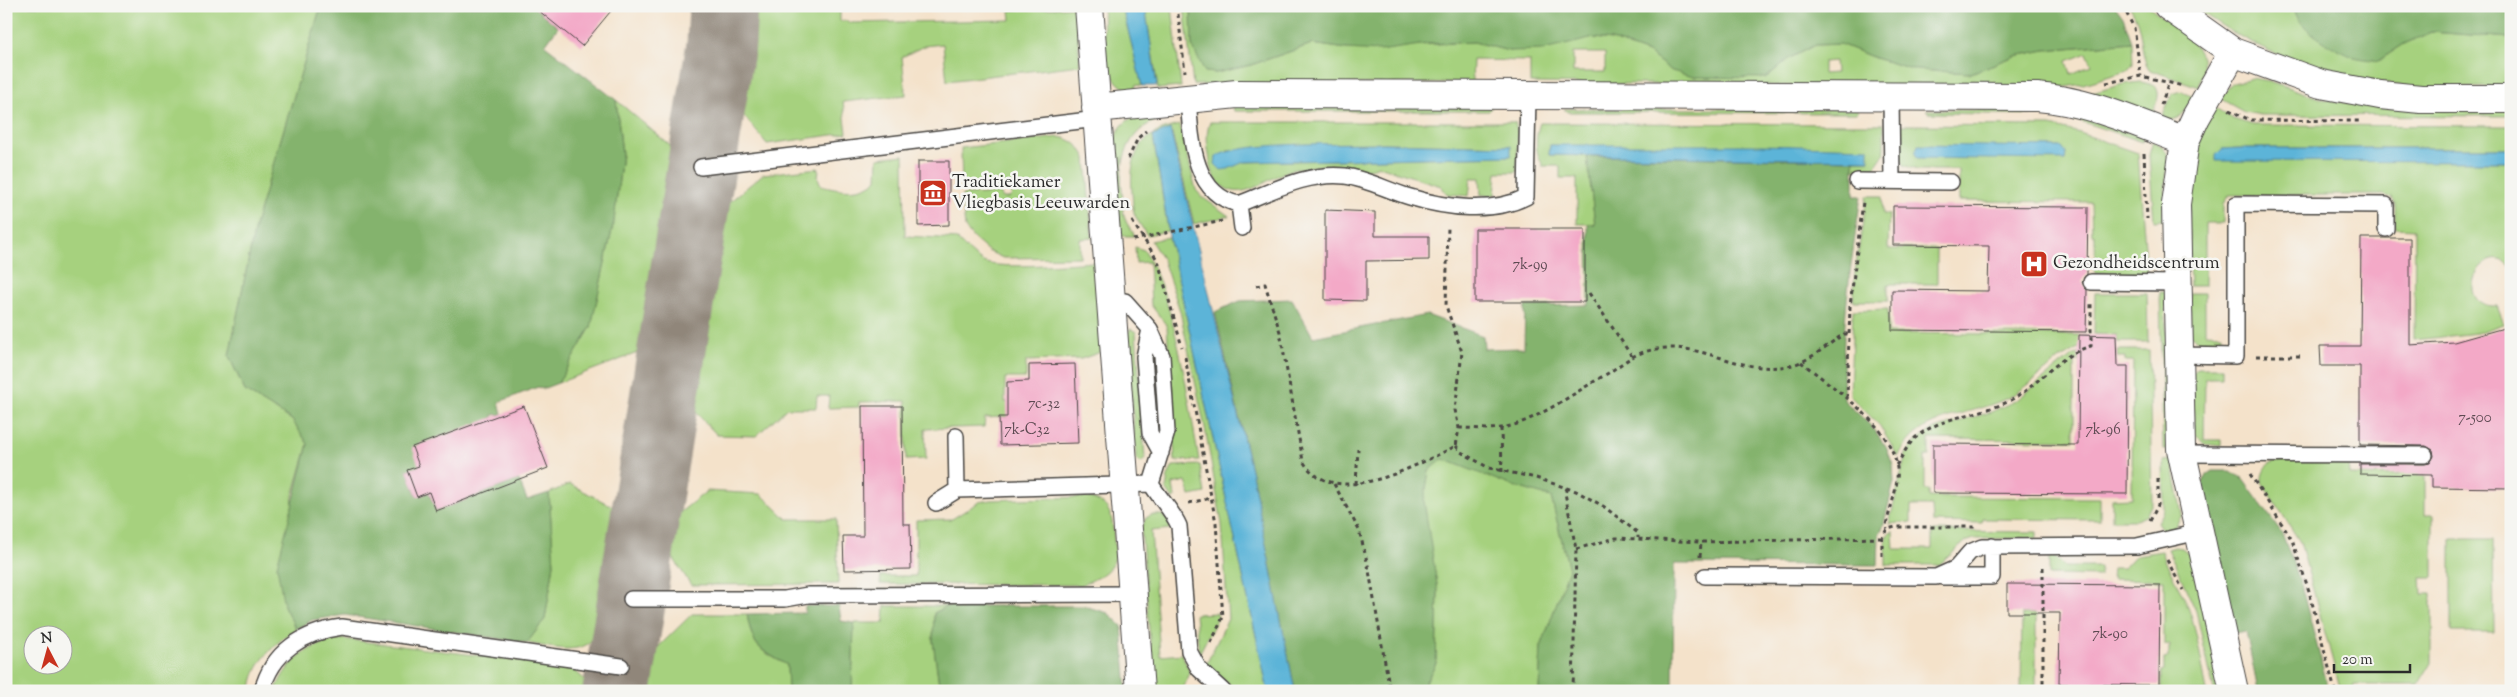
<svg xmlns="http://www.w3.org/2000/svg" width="2517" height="697" font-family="'Sorts Mill Goudy',serif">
	<rect width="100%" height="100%" fill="#f6f6f2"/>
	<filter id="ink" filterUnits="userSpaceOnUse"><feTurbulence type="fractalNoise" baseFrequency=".02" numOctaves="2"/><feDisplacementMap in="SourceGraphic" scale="10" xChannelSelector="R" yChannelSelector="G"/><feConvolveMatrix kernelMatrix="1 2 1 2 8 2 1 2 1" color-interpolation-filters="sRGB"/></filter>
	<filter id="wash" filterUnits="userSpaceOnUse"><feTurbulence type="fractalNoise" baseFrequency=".0096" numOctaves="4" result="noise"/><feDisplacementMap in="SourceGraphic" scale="20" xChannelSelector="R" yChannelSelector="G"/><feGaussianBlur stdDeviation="1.12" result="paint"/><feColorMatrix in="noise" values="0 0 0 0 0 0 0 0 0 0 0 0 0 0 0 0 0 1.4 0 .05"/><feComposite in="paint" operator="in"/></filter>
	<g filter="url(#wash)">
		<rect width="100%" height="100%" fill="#f4e2ca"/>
		<path fill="#a6d17e" stroke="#687e54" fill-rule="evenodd" d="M6 6H321L256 222 229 356 245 391 292 420 308 444 293 496 284 606 296 629C275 643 252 664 251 691H6ZM32 634H62V664H32Z
			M748 6H840V21H848V23L1011 20 1010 10 1076 7 1080 65 947 81 943 44 924 46 902 57 906 95 843 102 847 133 767 144 737 108 748 29Z
			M1103 6H1122L1142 86 1136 85 1134 92C1098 82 1105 36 1103 6Z
			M1145 6H1172L1181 87 1158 89Z
			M1184 6H1191L1192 46 1206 72 1216 73 1251 65 1312 44 1347 49 1474 42 1509 51 1594 38 1612 40 1648 53 1672 71 1766 78 1788 59 1815 45 1840 44 1875 58 1916 70 1971 73 2015 56 2045 50 2132 42 2133 64 2127 71 2083 84 2059 88 1530 83V61L1473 60 1472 83 1193 85ZM1573 53H1605V72H1573ZM2087 53 2092 65 2071 74 2067 61ZM1835 61 1836 73 1823 74V62Z
			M2129 6H2149L2194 43 2202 58 2203 71 2199 87 2150 70C2138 56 2146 28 2129 6Z
			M2193 6H2294V11L2378 61 2404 44 2431 32 2511 38V87C2476 87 2439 89 2404 86 2329 79 2254 52 2193 6Z
			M2252 78 2269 81 2323 99 2380 108 2511 110V116L2261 115 2244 112 2219 98 2233 83Z
			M2141 82 2154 85C2163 94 2155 105 2151 115L2089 94 2123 84Z
			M2182 91 2193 97C2186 111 2179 124 2161 119L2172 94Z
			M616 100 680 154 648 349 558 383 591 327 614 221 622 154Z
			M1233 106 1491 107V109L1489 111H1234Z
			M2214 107 2233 119 2253 125 2511 126V148H2239L2222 149 2216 160 2511 162V267C2481 237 2450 308 2497 306L2504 324 2477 333 2414 340 2415 229 2395 228V204L2392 198 2384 195H2229L2223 204V223H2205V286H2190C2188 226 2185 162 2214 107Z
			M1564 109H1858V111L1856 113 1567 112Z
			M1926 110H2055L2143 137 2142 142 2083 122 2051 115 1929 113Z
			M1178 113V115C1134 120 1118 150 1122 192 1123 200 1122 211 1125 219 1127 225 1132 230 1135 236H1121L1113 147C1120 109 1147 115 1178 113Z
			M1210 122H1515L1518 133 1517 172H1497L1495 195H1481L1480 178H1471L1469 196 1447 194 1441 186 1379 166C1365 173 1353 166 1338 165 1325 164 1309 167 1296 169 1273 172 1246 204 1222 186 1216 181 1213 175 1211 167 1209 152 1204 137 1210 122ZM1382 143 1510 146V156L1244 162 1227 151 1300 145Z
			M1540 123 1884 124V154L1874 168 1854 170V160H1869L1550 145 1549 155 1587 156 1595 224H1577V178H1560V166H1542C1542 160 1539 159 1538 154 1535 145 1537 131 1540 123Z
			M1180 125 1196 190 1202 197 1229 216 1194 224 1171 129 1153 136 1168 231 1147 235C1143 229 1138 222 1135 215 1132 209 1133 199 1132 192 1129 155 1140 132 1180 125Z
			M1900 125 2051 126 2080 133 2138 153 2147 274 2095 273V235L2092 234 2091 202 1959 201V170H1917L1904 165 1899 153ZM1918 146 2061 147 2066 154 2065 160Z
			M1059 137C1072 139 1080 146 1086 158L1092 238 1080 239V257L1003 258 988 251 974 239 965 228 962 195 1000 193 1003 198H1009L1012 195 1007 183 998 188 962 189 961 148Z
			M2153 141 2162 146 2168 155 2163 220 2154 221 2149 155Z
			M904 155 905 236 957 239C965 247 973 256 983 262 1001 270 1073 263 1095 262L1101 352 1081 359 1026 361V378H1005V402H1017L1018 416 985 418 984 427 925 429 926 459 906 460V401L859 402V407L828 408 829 396H817L816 408H787L756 436 717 435 689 405 722 208 763 174 819 168 818 178 821 185C840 190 863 194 877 179L878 158Z
			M1867 196H1882L1883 214H1889L1888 249H1937V284H1888V301H1853L1855 272Z
			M1169 237 1268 691H1239L1205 667 1228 619 1222 524 1205 428 1180 311 1163 260 1151 241Z
			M1135 247 1144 250C1176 301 1188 399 1199 460L1175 461 1167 326 1151 305 1149 262 1136 263Z
			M2160 292H2165L2170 450H2163Z
			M2095 293H2147L2148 342H2117V335L2094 334Z
			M2190 293H2205V333L2222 334V343L2200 342 2191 336Z
			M1888 309V333L2086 335 2085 345C2057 356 2039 380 2013 395 1984 412 1944 412 1917 433 1909 439 1903 448 1898 457L1880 426 1850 396 1853 310Z
			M1131 329 1136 332 1145 459 1141 463 1136 459 1127 332Z
			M2117 350H2149L2152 503 2146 516 2136 520H2112V499L2132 498 2133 361H2125V357H2117Z
			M2088 351 2098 361H2074V440L1929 439V456H1925V490H1929V497L2100 498V520L1983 519 1982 523 1933 522 1932 506H1911V522L1889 524 1906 454 1918 439 1934 429 1991 412 2017 400 2072 356Z
			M2197 368H2222V378H2205L2204 440H2222V446L2204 444 2194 432 2193 372Z
			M1443 458 1510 485 1551 497 1569 569 1541 647 1539 691H1421L1436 663 1438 591 1423 501 1429 471Z
			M2172 460 2182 515 2174 528 2163 532 2157 523 2164 509 2163 461Z
			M2345 460 2348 462 2349 475 2398 476 2399 461H2425V515H2433V578H2421L2422 594H2432V662L2418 685H2354L2353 691H2341L2300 542 2262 482C2261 472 2267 464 2276 461Z
			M1200 465 1205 493 1190 496 1186 481 1173 484 1175 498 1173 499 1166 489 1168 476 1173 466Z
			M570 484 621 511 603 623C591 660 556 648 527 643L545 619 554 564 549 493Z
			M707 491 761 494 787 519H836L838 584 691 585 666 547 669 521Z
			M1085 497C1112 502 1112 516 1114 540 1115 548 1117 556 1113 563 1106 575 1093 580 1081 585L880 584 881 576H916V520L952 519 979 502 990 500Z
			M1151 515H1162L1168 520 1170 529 1151 531 1160 656 1182 654 1190 673 1182 691H1154L1141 528 1146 518Z
			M1893 531 1894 549H1932V531L2037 532V538L1974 539 1965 542 1939 565H1886V536Z
			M2451 539H2493L2494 632H2451Z
			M2175 547 2182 548 2191 555 2222 691H2214L2196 611 2168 549Z
			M2162 551C2168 572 2181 587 2188 607 2198 634 2201 663 2207 691H2161V672L2164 671V659L2169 658V644L2164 645V580L2112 579 2113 568H2124L2136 555Z
			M2049 555H2053L2065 567H2100V576L2049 575Z
			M885 606H948L934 613 933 641 940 691H852L854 623H884Z
			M1217 613 1218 617 1199 654 1195 614Z
			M692 614H747C753 648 758 649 787 665L788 691H641L646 659Z
			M2022 614H2036V691H2021Z
			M343 639 565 666C578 672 585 678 592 691H275C288 659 310 643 343 639Z"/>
		<path fill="#84b36d" stroke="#586f4c" d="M321 6H533L558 27 545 45 616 100 622 154 614 221 591 327 558 383 542 389 538 387 499 402 502 414 493 415V417L419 466 407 470 417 497 429 492 436 511 519 480 527 500 549 493 554 564 545 619 527 643 345 615 312 620 296 629 284 606 277 566 308 444 292 420 245 391 229 356 256 222Z
			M1191 6H2115L2123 17 2132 42 2045 50 2015 56 1971 73 1916 70 1875 58 1840 44 1815 45 1788 59 1766 78 1693 77 1672 71 1648 53 1612 40 1594 38 1544 50 1509 51 1474 42 1427 44 1379 51 1347 49 1312 44 1251 65 1216 73 1205 72 1192 46Z
			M2294 6H2511V38L2431 32 2404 44 2378 61C2369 59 2359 59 2351 56 2333 48 2295 28 2294 6Z
			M1587 156 1854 160V196H1861C1851 263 1840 332 1844 400L1871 426 1886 447 1893 465 1894 482 1883 527 1879 534 1878 565 1674 564 1673 691H1539L1541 647 1569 569 1551 497 1510 485 1443 459 1429 471 1424 501 1438 591 1436 663 1421 691H1295L1252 474 1215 312 1240 301 1292 299 1313 337 1427 315 1483 336 1484 349 1524 348 1525 306 1589 305 1588 224H1595Z
			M2212 471H2231L2242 478 2282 533 2301 585 2329 691H2258L2246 631 2233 633 2201 488 2206 475Z
			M805 606H839L841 621 854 623 852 691H788L787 665C758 648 753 648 747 614L805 613Z
			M948 606H1084L1108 613 1122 626 1127 691H940L933 641 934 613Z"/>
		<path fill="#5bb4d8" stroke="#437082" d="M1122 6H1145L1157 86H1142Z
			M1170 129 1252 474 1295 691H1268L1170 241 1153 136Z
			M1382 143 1511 146V156L1244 162 1228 169 1221 170 1215 164 1216 157C1236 141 1351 144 1382 143Z
			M1550 145H1761L1869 148V160L1549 155Z
			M1918 145 2061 147 2066 153 2065 160 1917 158 1915 153Z
			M2239 148H2511V162L2216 161V155L2222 149Z"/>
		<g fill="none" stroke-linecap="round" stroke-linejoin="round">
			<path stroke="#90867a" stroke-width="69" d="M617 691 721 44 723 6"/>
		</g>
		<g id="blocks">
			<path fill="#f3a9c7" d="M533 6H615L582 46Z
				M918 161H949V225L918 226Z
				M1893 206 2088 207 2087 274 2082 282 2087 290 2086 332 1892 330V290L1988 291 1989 246 1893 245Z
				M1325 210 1375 212V236H1429V260L1366 261V301L1325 300Z
				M1475 229H1585V302H1475Z
				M2361 238H2410V345L2454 342 2511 326V488L2432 487V475L2360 474V464H2425L2430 463 2434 456 2433 450 2426 446 2360 445V366H2321L2320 346H2360Z
				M2079 335 2116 336 2117 366H2128L2127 494 1933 493V444L2078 445Z
				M1075 364 1078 443 1000 445 999 417H1007V382L1029 381V365Z
				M524 406 548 468 436 511 429 492 417 497 407 470 419 466 412 447Z
				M862 406H902L903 524H910L911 569 844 570 843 536H863Z
				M2007 584 2160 585 2159 685 2059 684 2060 613H2007Z"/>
		</g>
	</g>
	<g filter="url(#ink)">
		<use href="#blocks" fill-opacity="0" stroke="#494643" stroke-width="1"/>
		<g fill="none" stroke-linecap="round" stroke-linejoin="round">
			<defs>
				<path id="service" d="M1891 97 1892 181
					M1188 98C1191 136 1192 195 1239 204 1273 191 1307 172 1345 176 1367 179 1389 191 1410 197 1446 208 1492 214 1526 197L1528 95
					M701 167 1097 119
					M1857 181 1951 182
					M1239 204 1242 228
					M2091 282 2178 283
					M1111 302 1125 301 1150 329 1144 357 1150 433 1161 453
					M1150 329 1162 356 1167 432 1151 484
					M2179 355 2236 356V204L2386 205V229
					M2182 454 2425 455
					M957 490 1151 484C1160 499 1172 510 1179 526L1189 651 1199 669 1223 691
					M936 503 957 490 956 436
					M1705 576 1936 577 1956 568 1970 552 1982 547 2137 546 2199 532
					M1942 577H1992V546
					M631 599H785L808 595 1133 594
					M262 691C272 651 304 632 342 627L621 666"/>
				<path id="minor" d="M1089 6 1140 691
					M2168 6 2233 52 2321 84 2380 95 2421 99H2511
					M2233 52 2196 117 2185 141 2176 204 2181 449 2234 691
					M1096 108 1237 94 2037 97C2089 101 2137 123 2185 141"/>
			</defs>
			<use href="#service" stroke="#494643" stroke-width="18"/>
			<use href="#minor" stroke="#494643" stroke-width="30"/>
			<path stroke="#494643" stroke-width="3" stroke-dasharray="4 4" stroke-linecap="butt" d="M1177 6 1185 72
				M2123 6 2134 28 2141 76
				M2106 83 2141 76 2183 86
				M2161 105 2169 82
				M2229 110 2250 120 2360 121
				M2144 153 2147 219
				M1128 159 1138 138 1146 131
				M1132 221 1158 261 1182 347
				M1133 240 1222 221
				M1256 286 1265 284 1280 332 1303 461C1334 512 1416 465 1456 446L1459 428 1455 410 1462 352 1446 306 1448 227
				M1589 293 1633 358
				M2256 356H2301
				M1185 357 1216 523 1223 617 1210 645
				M1801 362C1832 387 1892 425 1897 468 1899 487 1890 507 1886 525L1887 529
				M1847 398 1850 306 1863 202
				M1459 428C1472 428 1487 430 1501 428 1532 424 1577 391 1605 375 1617 368 1630 356 1644 352 1699 335 1738 378 1792 365 1810 361 1828 344 1844 334H1848
				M1501 428 1502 472
				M1456 446 1461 452 1489 468 1536 478 1576 491 1603 506 1638 533V538
				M1896 465C1904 455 1908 442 1919 435 1947 414 1986 415 2015 398 2042 381 2059 355 2091 346V301
				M2250 474 2292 540 2309 591 2335 691
				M1334 484 1359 530 1368 565 1390 691
				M1356 484 1358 449
				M1567 488 1565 493 1576 549 1573 691
				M1189 503 1211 498
				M2150 521 2158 505V475
				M1576 549 1616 538 1701 542
				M1882 556V538L1887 529 1896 527H1975
				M1700 557 1701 542 1882 538
				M2167 560 2183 590
				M2043 691V566"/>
			<use href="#service" stroke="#fff" stroke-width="15"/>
			<use href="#minor" stroke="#fff" stroke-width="28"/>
		</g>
	</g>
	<defs>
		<symbol id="museum-square" viewBox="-11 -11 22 22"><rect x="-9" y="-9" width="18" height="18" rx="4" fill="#c8321e" stroke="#f6f6f2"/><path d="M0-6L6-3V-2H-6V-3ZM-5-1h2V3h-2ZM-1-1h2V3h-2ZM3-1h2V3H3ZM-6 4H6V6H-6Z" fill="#fff"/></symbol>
		<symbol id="hospital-square" viewBox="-11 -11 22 22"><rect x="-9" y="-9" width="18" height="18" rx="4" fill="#c8321e" stroke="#f6f6f2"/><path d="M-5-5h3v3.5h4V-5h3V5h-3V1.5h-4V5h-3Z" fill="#fff"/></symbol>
	</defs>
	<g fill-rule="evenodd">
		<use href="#museum-square" x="917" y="177" width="32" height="32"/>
		<use href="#hospital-square" x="2018" y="248" width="32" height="32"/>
	</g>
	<g text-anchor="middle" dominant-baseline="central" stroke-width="5" stroke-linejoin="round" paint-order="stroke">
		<g font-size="15" fill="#5d4a52">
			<text x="1530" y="265">7k-99</text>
			<text x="1044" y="404">7c-32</text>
			<text x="2475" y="418">7-500</text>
			<text x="1027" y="430">7k-C32</text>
			<text x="2103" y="430">7k-96</text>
			<text x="2110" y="634">7k-90</text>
		</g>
		<g font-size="18" fill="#2b2b2b" stroke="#f6f6f2" text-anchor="start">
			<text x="952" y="183">Traditiekamer<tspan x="952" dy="21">Vliegbasis Leeuwarden</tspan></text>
			<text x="2053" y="264">Gezondheidscentrum</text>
		</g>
	</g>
	<rect width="2517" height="697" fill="none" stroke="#f6f6f2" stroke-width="25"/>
	<g transform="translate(48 650) rotate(354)"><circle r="24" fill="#f6f6f2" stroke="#a5a5a2"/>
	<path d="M0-4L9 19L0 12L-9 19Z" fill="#c8321e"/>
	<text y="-8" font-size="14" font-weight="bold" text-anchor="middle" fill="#2b2b2b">N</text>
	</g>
	<path d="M2334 664v8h76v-8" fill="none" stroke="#2b2b2b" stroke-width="2.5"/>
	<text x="2342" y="664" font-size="15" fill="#2b2b2b" stroke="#f6f6f2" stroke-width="4" paint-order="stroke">20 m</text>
</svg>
